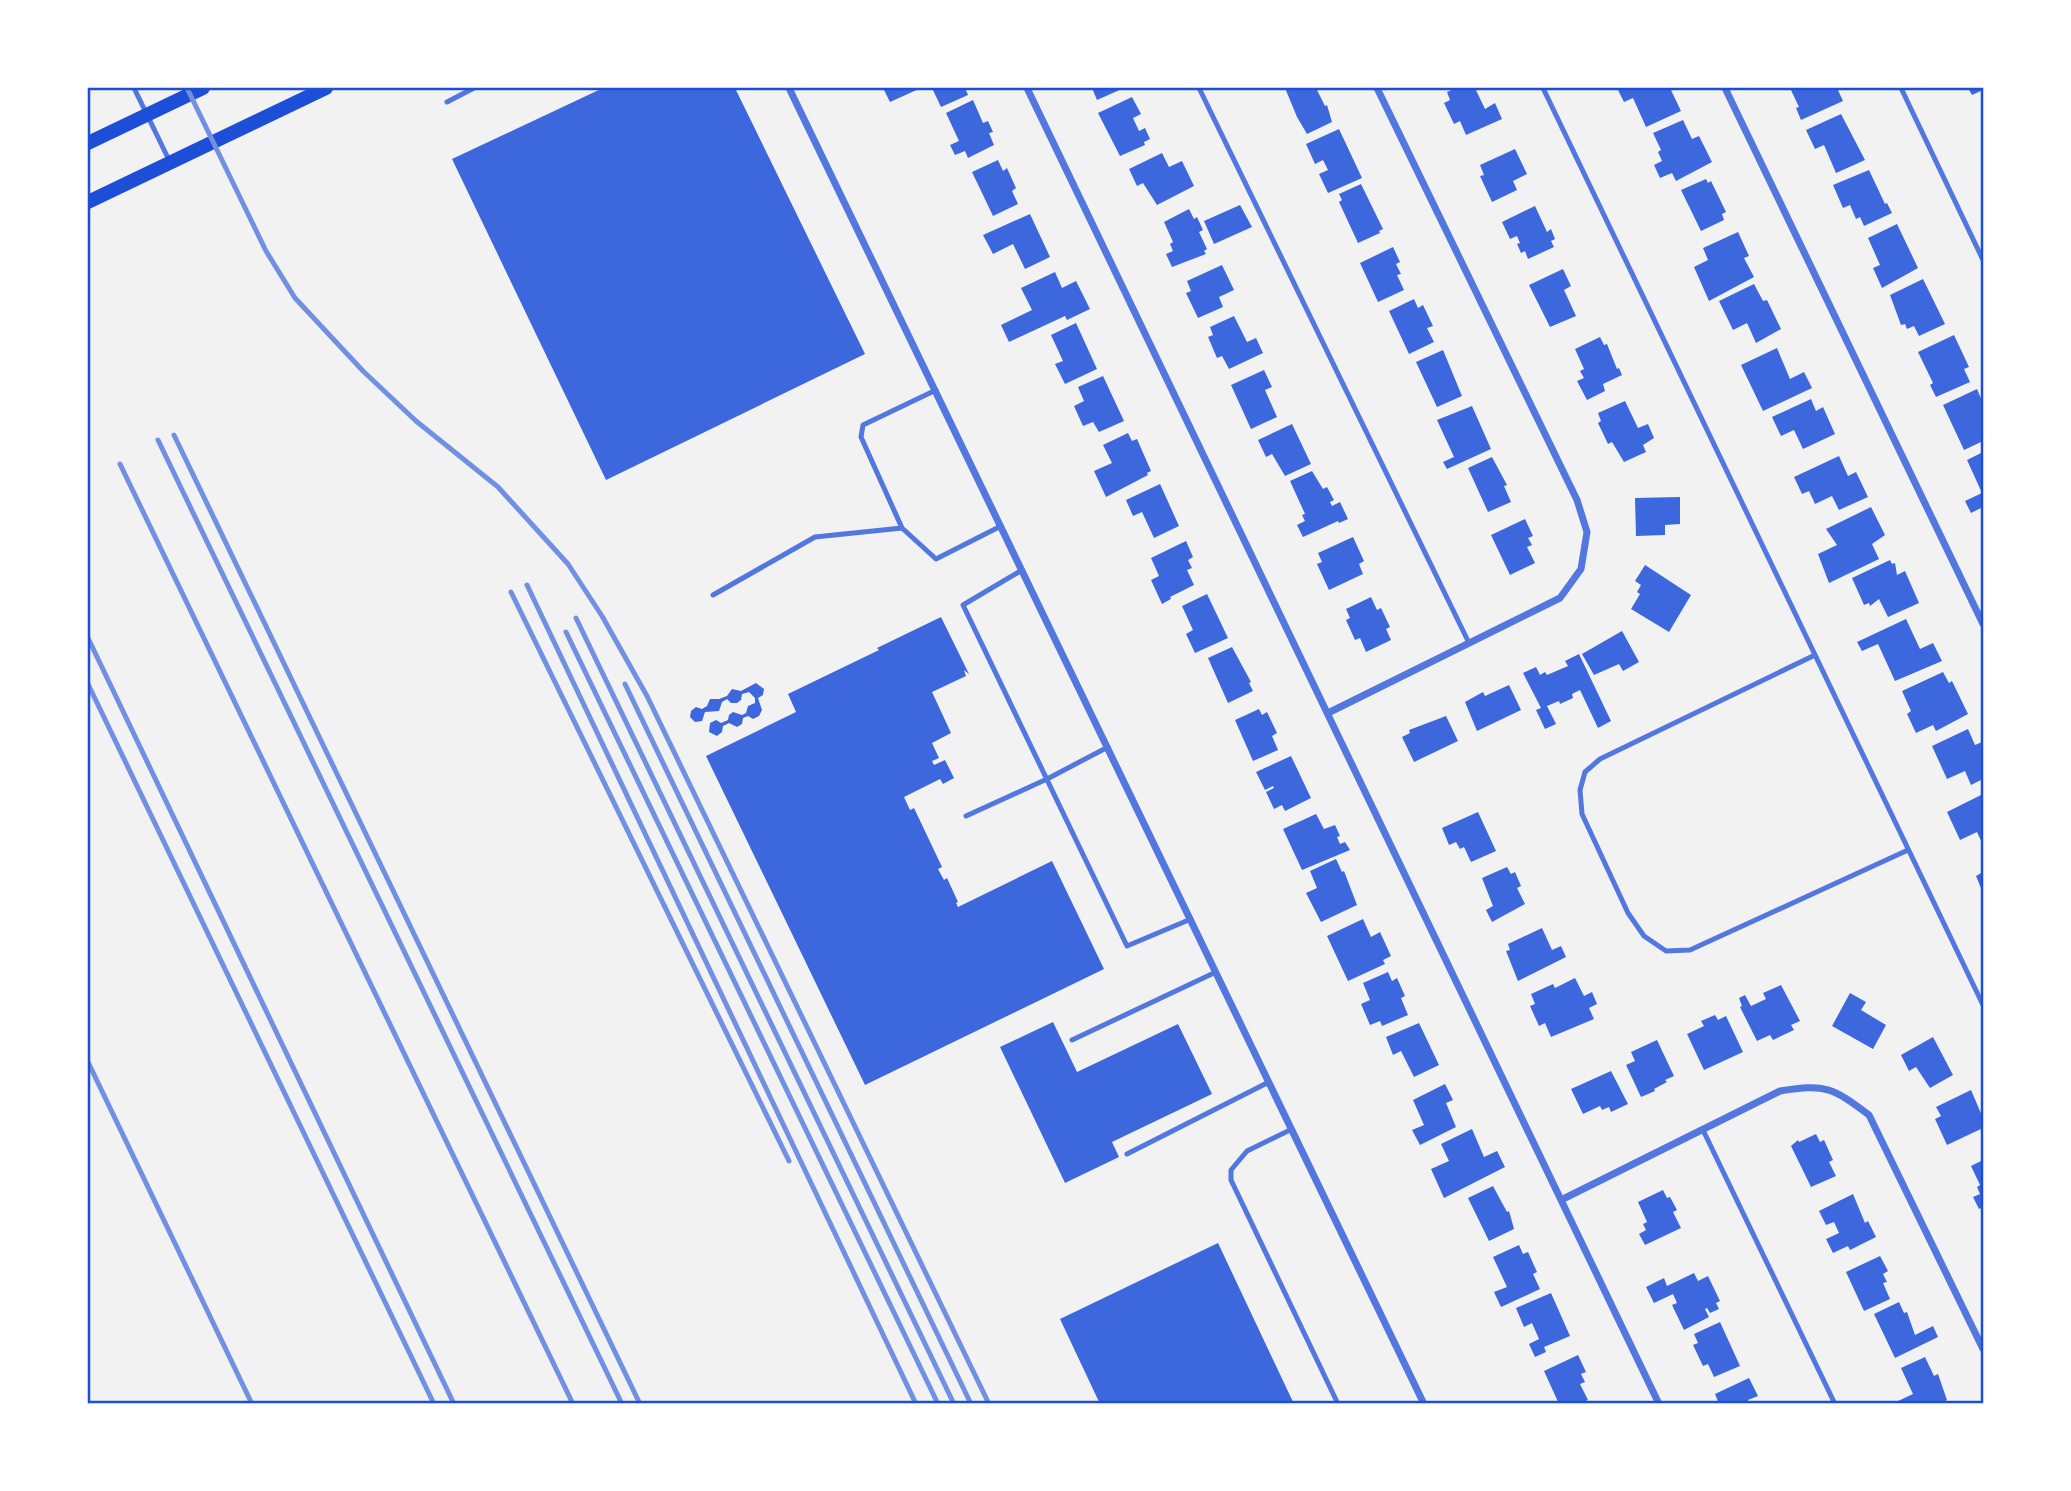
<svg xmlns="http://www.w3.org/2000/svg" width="2071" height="1491" font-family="'Sofia Sans Condensed',sans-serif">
	<rect width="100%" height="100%" fill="#f2f2f2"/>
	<path fill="#3d67dc" d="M603 88H735L865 354 606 480 452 159Z
		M883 88H921L890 102Z
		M932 88H965L968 95 941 107Z
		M1092 88H1124L1097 100Z
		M1285 88H1316L1325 106 1327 105 1332 122 1307 134 1297 117Z
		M1456 88H1475L1485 109 1495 103 1502 119 1466 135 1460 121 1454 124 1444 103 1450 100 1447 92Z
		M1617 88H1670L1681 111 1646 127 1633 98 1624 102Z
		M1790 88H1837L1843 101 1801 120 1796 108 1799 107Z
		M1968 88H1983V90L1972 95Z
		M1132 97 1141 114 1133 118 1139 131 1145 128 1150 139 1144 142 1145 145 1120 156 1098 113Z
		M973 100 983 123 988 121 993 132 989 133 994 145 968 158 965 151 955 155 950 145 959 141 946 113Z
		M1841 114 1865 160 1836 173 1824 145 1815 149 1806 130Z
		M1683 120 1692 139 1699 136 1712 162 1676 181 1672 173 1660 178 1654 165 1662 161 1658 152 1661 150 1653 133Z
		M1339 129 1362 178 1328 193 1319 174 1328 170 1323 160 1315 164 1306 144Z
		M1515 149 1527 174 1513 181 1517 190 1492 202 1480 176 1484 175 1480 165Z
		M1162 153 1169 167 1182 161 1194 186 1157 205 1143 183 1137 186 1129 169Z
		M998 160 1003 171 1007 168 1016 188 1012 191 1018 204 993 216 972 172Z
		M1869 170 1885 204 1887 203 1892 213 1864 226 1860 217 1856 219 1850 205 1843 208 1833 185Z
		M1706 179 1708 183 1711 181 1726 212 1722 214 1724 220 1701 231 1681 190Z
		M1361 184 1383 229 1379 231 1380 233 1358 243 1339 202 1342 200 1339 194Z
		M1240 205 1252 227 1214 244 1204 221Z
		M1535 206 1547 232 1551 229 1555 239 1551 241 1554 247 1528 259 1525 251 1521 253 1517 244 1520 243 1517 236 1510 239 1502 222Z
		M1189 209 1194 219 1197 217 1203 230 1199 232 1207 249 1204 251 1206 254 1172 267 1166 254 1173 251 1170 244 1173 242 1164 222Z
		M1030 214 1050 257 1025 269 1013 244 993 254 983 235Z
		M1897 224 1918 268 1882 288 1873 268 1880 265 1868 238Z
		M1738 232 1749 256 1744 258 1754 277 1709 301 1694 267 1708 260 1703 248Z
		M1393 247 1400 262 1396 264 1401 274 1397 275 1404 290 1378 302 1360 263Z
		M1222 265 1234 290 1219 297 1223 307 1198 318 1186 293 1191 291 1187 281Z
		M1563 269 1571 286 1564 290 1576 316 1550 327 1529 285Z
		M1055 272 1062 288 1076 281 1090 309 1067 320 1065 316 1009 342 1001 325 1032 310 1021 288Z
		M1923 279 1945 324 1919 336 1914 326 1907 329 1905 324 1901 325 1890 295Z
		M1754 284 1763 301 1767 300 1781 329 1756 343 1747 323 1733 330 1719 301Z
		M1414 299 1418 308 1423 305 1433 326 1427 328 1434 342 1409 354 1389 311Z
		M1234 316 1247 342 1256 338 1263 353 1229 369 1222 356 1217 358 1208 337 1213 335 1210 327Z
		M1076 323 1097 369 1065 384 1055 364 1063 361 1051 335Z
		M1954 335 1969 367 1964 369 1970 382 1936 397 1930 385 1933 383 1918 352Z
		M1600 337 1604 345 1607 344 1617 369 1619 368 1622 375 1603 384 1605 391 1587 400 1577 381 1584 378 1580 371 1584 369 1575 349Z
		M1777 348 1790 379 1804 372 1812 388 1763 411 1741 365Z
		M1443 350 1462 396 1437 407 1416 362Z
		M1264 370 1272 387 1265 390 1277 417 1251 429 1231 385Z
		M1103 376 1124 421 1099 432 1093 422 1083 426 1074 406 1084 401 1078 387Z
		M1977 389 1983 403V441L1964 450 1943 405Z
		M1811 399 1816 411 1823 407 1835 434 1803 449 1794 430 1781 436 1772 417Z
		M1625 401 1638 428 1648 424 1654 438 1643 445 1646 452 1624 462 1612 442 1608 444 1598 423 1601 421 1598 413Z
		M1472 406 1491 449 1447 469 1443 462 1454 457 1437 420Z
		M1292 424 1311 464 1285 476 1272 454 1266 457 1258 440Z
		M1128 433 1132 441 1137 439 1151 471 1147 473 1148 475 1106 497 1094 471 1112 463 1103 445Z
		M1983 452V507L1971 513 1965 501 1982 493 1967 460Z
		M1839 456 1848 476 1856 472 1868 497 1839 510 1832 496 1815 504 1809 491 1802 494 1794 477Z
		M1492 457 1507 485 1504 486 1511 502 1488 512 1468 468Z
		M1312 471 1323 489 1327 487 1334 500 1330 502 1332 506 1340 502 1348 519 1339 523 1338 521 1303 537 1297 525 1305 521 1302 515 1305 514 1290 481Z
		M1160 484 1179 526 1154 538 1142 512 1133 516 1126 500Z
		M1680 497V524L1665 525V535L1636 536 1635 498Z
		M1871 507 1885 535 1872 544 1879 559 1829 583 1818 554 1837 545 1826 529Z
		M1525 519 1533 536 1528 538 1532 545 1527 547 1535 563 1510 575 1491 535Z
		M1353 537 1364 561 1359 564 1363 574 1329 590 1317 564 1322 562 1318 553Z
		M1186 541 1193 557 1188 560 1192 568 1187 570 1194 585 1170 597 1171 599 1162 604 1151 580 1159 576 1151 558Z
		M1890 560 1892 564 1895 563 1897 575 1905 571 1919 603 1888 617 1879 599 1870 606 1869 603 1864 605 1852 578Z
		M1645 565 1691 595 1669 632 1631 609 1640 594 1637 592 1641 585 1635 581Z
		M1207 594 1228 638 1195 653 1186 634 1193 630 1182 606Z
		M1371 597 1377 610 1381 608 1390 627 1386 629 1391 640 1366 652 1360 638 1355 640 1346 620 1350 618 1346 609Z
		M941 617 969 674 964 670 966 676 932 692 951 733 932 743 939 758 932 761 934 765 945 760 954 778 943 784 940 779 904 797 910 810 914 808 942 867 938 869 944 880 947 878 958 902 956 903 958 907 1052 861 1104 969 865 1085 706 756 796 712 788 694 879 650 877 648Z
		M1906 619 1920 649 1933 643 1942 661 1895 681 1878 644 1862 651 1857 642Z
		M1622 631 1639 662 1623 671 1619 664 1594 675 1582 654Z
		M1232 647 1251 682 1249 683 1253 691 1228 703 1208 658Z
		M1579 654 1611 721 1598 728 1580 690 1572 694 1573 698 1560 704 1559 701 1547 706 1556 724 1545 729 1536 710 1541 708 1523 673 1536 667 1540 675 1545 672 1547 675 1568 666 1565 661Z
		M1943 672 1949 683 1952 681 1968 714 1936 731 1933 725 1916 733 1907 714 1911 711 1902 691Z
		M756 683 764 689 763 695 758 698 762 710 759 716 753 719 748 716 743 718 742 724 737 727 729 723 723 726 722 732 717 736 709 732 710 723 716 720 721 723 728 720 729 715 733 712 742 715 746 713 748 706 755 703V698L749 692 742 694 741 700 737 703H731L727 699 722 702 719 711 705 712 702 721 695 722 690 717 691 711 696 707 702 709 707 706 710 699H719L727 696 732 689 741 691Z
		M1509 685 1521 710 1477 731 1465 702 1483 692 1485 696Z
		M1259 709 1262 715 1267 712 1277 733 1272 736 1278 750 1253 761 1235 720Z
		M1446 716 1458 741 1414 762 1402 737 1410 733 1409 730Z
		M1968 729 1975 745 1982 742 1983 745V779L1971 785 1965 771 1947 779 1932 746Z
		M1291 756 1311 798 1285 811 1282 805 1274 809 1266 792 1274 788 1273 786 1265 790 1256 772Z
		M1983 794V845L1977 832 1960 840 1947 812Z
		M1478 812 1496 851 1471 862 1464 847 1460 849 1456 842 1449 845 1442 828Z
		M1316 814 1324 829 1335 825 1340 836 1337 837 1340 844 1345 842 1350 850 1302 870 1283 829Z
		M1336 859 1342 872 1344 871 1357 905 1321 922 1306 893 1317 888 1310 871Z
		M1507 867 1511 874 1515 872 1521 886 1517 888 1525 904 1492 922 1486 910 1493 906 1482 878Z
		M1983 872V893L1976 876Z
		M1363 919 1371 937 1380 932 1391 956 1383 960 1385 964 1348 981 1327 936Z
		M1542 928 1552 950 1561 946 1566 957 1518 981 1506 951 1510 950 1508 944Z
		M1388 972 1392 981 1397 978 1405 996 1401 998 1408 1015 1382 1026 1380 1021 1370 1025 1361 1004 1370 1000 1363 983Z
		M1575 978 1584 996 1592 992 1597 1004 1589 1008 1594 1019 1551 1037 1545 1023 1539 1026 1530 1006 1535 1004 1531 994 1553 984 1555 988Z
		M1781 985 1800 1021 1791 1025 1794 1030 1773 1040 1770 1035 1757 1041 1740 1007 1742 1006 1739 998 1745 995 1751 1006 1766 999 1763 993Z
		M1850 993 1866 1002 1861 1010 1886 1025 1873 1049 1832 1026Z
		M1715 1015 1718 1020 1726 1016 1743 1052 1704 1070 1687 1034 1704 1026 1701 1021Z
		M1053 1022 1077 1072 1178 1024 1212 1094 1112 1142 1119 1157 1065 1183 1000 1047Z
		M1419 1023 1439 1065 1414 1077 1401 1051 1393 1055 1386 1037Z
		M1933 1037 1953 1075 1930 1088 1916 1067 1909 1071 1901 1055Z
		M1657 1040 1674 1076 1665 1080 1667 1082 1654 1089 1655 1091 1641 1097 1626 1065 1635 1061 1631 1052Z
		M1611 1071 1628 1104 1611 1112 1609 1107 1602 1110 1600 1106 1583 1114 1571 1089Z
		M1445 1084 1453 1100 1446 1103 1456 1127 1420 1145 1412 1130 1424 1125 1413 1100Z
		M1971 1090 1983 1118V1128L1947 1145 1935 1119 1941 1116 1936 1107Z
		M1472 1129 1484 1157 1497 1151 1505 1167 1444 1198 1431 1169 1449 1161 1441 1144Z
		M1816 1134 1820 1142 1824 1140 1833 1160 1829 1162 1836 1176 1811 1187 1791 1146 1798 1140 1799 1142Z
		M1983 1160V1207L1979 1209 1973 1197 1980 1194 1977 1187 1980 1185 1971 1166Z
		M1493 1186 1507 1212 1509 1211 1514 1229 1489 1241 1468 1198Z
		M1663 1190 1667 1198 1670 1197 1677 1210 1673 1212 1681 1228 1645 1245 1639 1234 1646 1230 1643 1224 1647 1222 1638 1202Z
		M1853 1194 1865 1223 1868 1221 1876 1237 1850 1250 1848 1246 1833 1253 1826 1239 1839 1233 1834 1222 1826 1225 1819 1211Z
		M1218 1243 1294 1404H1100L1060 1319Z
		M1519 1245 1523 1254 1528 1252 1537 1272 1533 1274 1540 1289 1501 1307 1494 1292 1507 1287 1493 1257Z
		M1880 1256 1888 1271 1883 1274 1887 1282 1883 1283 1890 1299 1864 1311 1846 1272Z
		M1694 1273 1698 1281 1708 1276 1720 1301 1716 1303 1719 1309 1710 1313 1707 1308 1705 1309 1709 1317 1684 1330 1672 1305 1677 1303 1673 1294 1654 1303 1646 1287 1664 1278 1667 1286Z
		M1551 1293 1570 1336 1544 1347 1546 1352 1535 1357 1529 1344 1539 1339 1532 1323 1524 1327 1516 1308Z
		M1899 1302 1904 1313 1907 1312 1915 1335 1933 1326 1938 1337 1895 1358 1874 1314Z
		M1720 1322 1740 1366 1714 1377 1708 1364 1703 1366 1693 1345 1698 1343 1694 1334Z
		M1578 1355 1586 1372 1581 1374 1585 1382 1580 1384 1588 1400 1579 1404H1559L1544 1371Z
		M1925 1357 1934 1376 1938 1374 1947 1400 1940 1404H1899L1898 1401 1913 1394 1901 1368Z
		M1749 1378 1758 1396 1748 1400 1750 1404H1719L1715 1394Z"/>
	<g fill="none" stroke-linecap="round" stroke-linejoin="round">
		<path stroke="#5277de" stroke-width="5" d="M134 88 169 160
			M1199 88 1469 643
			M1543 88 1983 1005
			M1901 88 1983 260
			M447 102 474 88
			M936 390 863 425 861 437 902 528 936 559 1001 526
			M1022 570 963 605 1127 946 1191 919
			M713 595 815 537 902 528
			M1815 655 1600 759 1585 772 1580 790 1582 814 1628 913 1644 936 1666 951 1690 950 1908 850
			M966 816 1047 779 1108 747
			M1072 1040 1216 972
			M1292 1129 1247 1151 1231 1170V1180L1338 1404
			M1703 1130 1835 1404
			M1127 1154 1269 1082"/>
		<path stroke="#5277de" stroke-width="7" d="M789 88 1424 1404
			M1027 88 1659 1404
			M1725 88 1983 624
			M1328 713 1560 598 1581 569 1587 532 1577 500 1377 88
			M1561 1200 1780 1091C1826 1084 1832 1087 1869 1115L1983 1349"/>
		<path stroke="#1d4ed8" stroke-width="14" d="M88 143 203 88
			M88 202 326 88"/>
		<path stroke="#7290e2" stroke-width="5" d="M187 88 266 251 295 298 363 371 416 421 498 487 568 564 602 616 647 696 989 1404
			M174 435 640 1404
			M158 440 622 1404
			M120 464 573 1404
			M527 585 916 1404
			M511 592 789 1161
			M576 618 954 1404
			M566 632 938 1404
			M88 638 454 1404
			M88 684 434 1404
			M625 684 971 1404
			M88 1062 252 1404"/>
	</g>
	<rect width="2071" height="1491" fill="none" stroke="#ffffff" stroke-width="178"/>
	<rect x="89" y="89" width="1893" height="1313" fill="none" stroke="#1d4ed8" stroke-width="2.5"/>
</svg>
